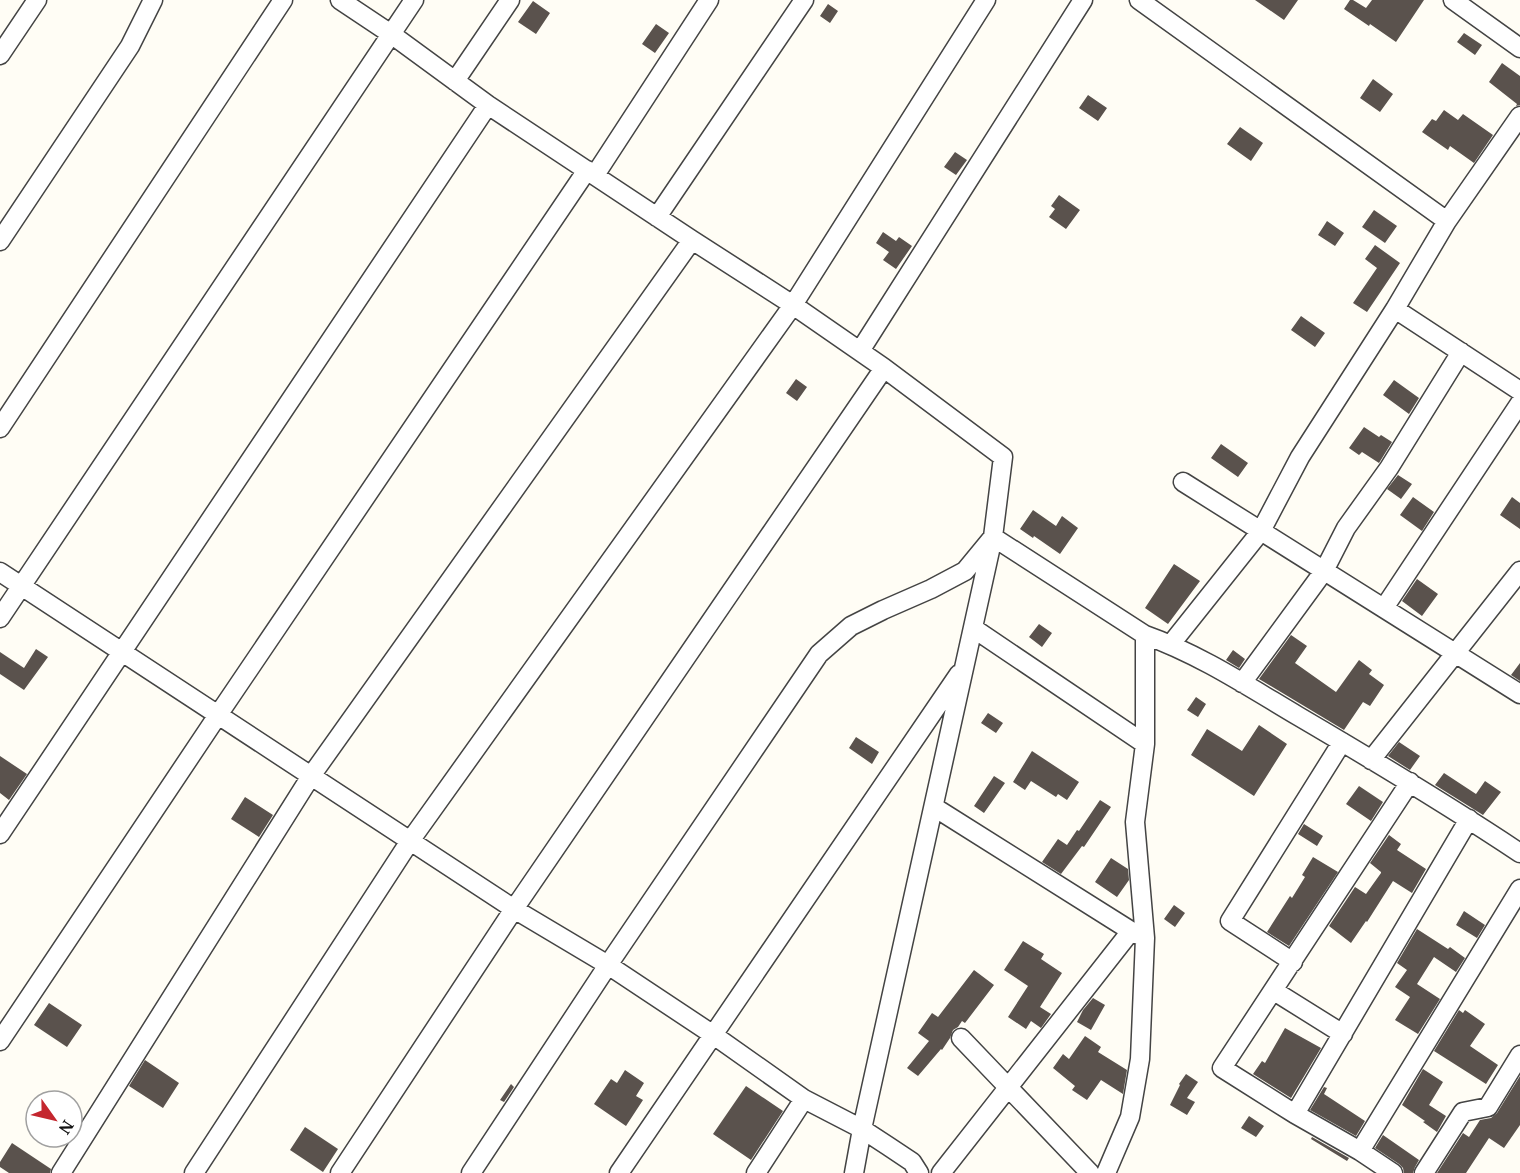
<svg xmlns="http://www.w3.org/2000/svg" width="1520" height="1173" font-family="'Noto Serif',serif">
	<rect width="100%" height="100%" fill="#fffdf5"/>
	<path fill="#5a524d" d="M1255 0H1298L1284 20Z
		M1350 0H1353L1366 8 1372 0H1424L1396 42 1370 24 1369 26 1344 9Z
		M533 1 550 13 536 34 518 22Z
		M828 4 838 11 830 23 820 16Z
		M656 24 669 33 655 53 642 44Z
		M1464 33 1482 45 1475 55 1457 42Z
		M1502 63 1520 76V105L1516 106 1517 104 1489 82Z
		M1373 79 1393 94 1380 112 1360 98Z
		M1088 95 1107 108 1098 121 1079 108Z
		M1444 110 1458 120 1463 114 1493 135 1474 163 1450 146 1448 150 1422 132 1432 119 1436 121Z
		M1240 127 1263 143 1251 161 1227 144Z
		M955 152 967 160 956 175 944 167Z
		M1059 195 1080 210 1066 229 1049 217 1055 209 1051 206Z
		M1374 210 1397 226 1385 243 1362 227Z
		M1327 221 1344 233 1335 246 1318 235Z
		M883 232 896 241 899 237 912 246 896 269 883 260 889 252 876 243Z
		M1375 245 1400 263 1367 312 1353 303 1377 268 1365 259Z
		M1301 316 1325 333 1315 347 1291 330Z
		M796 379 807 387 797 401 786 393Z
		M1394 380 1419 398 1409 414 1383 395Z
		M1364 427 1379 437 1381 435 1392 442 1379 463 1362 452 1359 455 1349 448Z
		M1221 444 1248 463 1238 477 1211 458Z
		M1398 475 1412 484 1401 499 1387 489Z
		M1413 497 1434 512 1422 531 1400 515Z
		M1512 497 1520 503V529L1500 515Z
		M1033 510 1056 526 1062 516 1078 528 1060 554 1034 536 1033 538 1020 529Z
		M1174 564 1200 581 1168 624 1145 608Z
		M1417 579 1438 594 1422 616 1402 601Z
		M1039 624 1052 633 1042 647 1029 637Z
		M1291 635 1307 646 1295 663 1336 692 1359 660 1372 670 1369 674 1384 685 1370 706 1363 702 1344 730 1259 679Z
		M36 649 48 657 24 690 0 674V652L24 668Z
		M1233 650 1245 659 1239 668 1226 660Z
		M1520 663V681L1511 675Z
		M1196 697 1206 704 1198 717 1187 710Z
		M988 713 1003 723 996 733 981 723Z
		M1259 725 1287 744 1254 796 1191 755 1207 729 1242 751Z
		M856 737 879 752 872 764 849 748Z
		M1399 742 1420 756 1410 770 1388 756Z
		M1032 751 1079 782 1067 800 1058 794 1056 797 1031 781 1025 790 1013 782Z
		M0 756 27 774 9 800 0 793Z
		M1444 773 1476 794 1485 781 1501 792 1483 815 1435 785Z
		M994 776 1005 783 984 813 974 806Z
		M1359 786 1383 802 1371 821 1346 804Z
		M245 797 273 815 259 837 231 819Z
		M1100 800 1111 807 1084 847 1082 846 1061 874 1042 862 1058 839 1067 845 1077 830 1079 831Z
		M1304 824 1323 836 1317 846 1298 834Z
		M1389 835 1401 844 1397 850 1426 869 1412 893 1393 881 1367 922 1366 921 1351 943 1329 926 1355 887 1366 894 1381 873V872L1370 863Z
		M1313 857 1338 872 1289 946 1267 932 1290 896 1292 898 1305 877 1302 875Z
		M1111 858 1128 869 1129 880 1117 897 1095 882Z
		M1174 905 1185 913 1175 927 1164 919Z
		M1464 911 1485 925 1477 938 1456 925Z
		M1417 929 1448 949 1450 947 1465 958 1456 972 1434 957 1417 984 1440 999 1418 1034 1395 1020 1410 997 1395 987 1407 970 1397 963Z
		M1023 941 1044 954 1041 959 1062 973 1040 1007 1051 1014 1041 1028 1031 1021 1026 1029 1008 1017 1028 986 1004 970Z
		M974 970 994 985 965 1023 962 1021 958 1027 953 1030 950 1038 942 1050 941 1049 918 1076 907 1068 929 1041 918 1033 932 1013 938 1017Z
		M1093 998 1105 1005 1091 1030 1077 1022 1083 1010Z
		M49 1003 82 1025 67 1047 34 1025Z
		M1459 1010 1463 1013 1465 1010 1485 1024 1470 1046 1498 1065 1486 1084 1434 1051Z
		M1285 1028 1321 1048 1291 1098 1253 1074 1262 1061 1265 1063Z
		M1085 1036 1101 1047 1098 1052 1127 1070 1123 1094 1101 1080 1087 1100 1072 1090 1075 1086 1053 1068 1063 1054 1069 1059Z
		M145 1060 179 1083 163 1108 129 1086Z
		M1423 1069 1443 1082 1429 1105 1446 1116 1437 1132 1423 1122 1425 1121 1402 1105Z
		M625 1070 644 1083 636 1096 643 1100 626 1126 594 1104 611 1079 617 1083Z
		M1186 1074 1198 1082 1187 1098 1195 1102 1187 1115 1170 1105 1180 1085 1179 1084Z
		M1520 1076V1125L1504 1148 1489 1138 1466 1173H1437L1463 1133 1469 1137 1480 1120 1491 1118 1497 1113Z
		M511 1084 514 1087 504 1102 500 1100Z
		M746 1086 783 1111 751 1160 713 1134Z
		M1324 1087 1327 1088 1324 1094 1365 1121 1356 1136 1310 1110Z
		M1249 1116 1264 1126 1256 1137 1241 1128Z
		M305 1127 338 1149 323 1172 290 1150Z
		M1383 1135 1419 1160 1415 1167 1413 1173H1404L1403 1168 1399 1164 1375 1148Z
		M1312 1137 1349 1158 1347 1161 1311 1139Z
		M12 1143 51 1169 50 1173H9L0 1167V1162Z"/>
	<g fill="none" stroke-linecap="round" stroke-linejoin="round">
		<defs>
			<path id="minor" d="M340 0 391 34 488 105 692 240 793 305 884 368 1003 457 993 537 862 1129 854 1173
				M1139 0 1447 221
				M1453 0 1520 48
				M0 55 37 0
				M455 81 510 0
				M595 175 709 0
				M657 217 804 0
				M0 241 130 46 153 0
				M1395 309 1520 391
				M860 351 1083 0
				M0 428 283 0
				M1183 482 1520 694
				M0 572 514 909 608 965 712 1034 804 1099 862 1129 888 1146 912 1162 919 1173
				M1384 608 1520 403
				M0 618 414 0
				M973 628 1145 744
				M1145 635V744L1135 822 1145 938
				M1171 644 1261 531 1300 457 1395 309 1447 221 1520 116
				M1242 683 1324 571 1346 528 1389 468 1461 352
				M1371 760 1520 571
				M934 807 1131 931 1145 938 1140 1059 1130 1117 1106 1173
				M0 834 488 105
				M1293 962 1230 921 1342 742
				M1274 991 1343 1034
				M961 1038 1090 1173
				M0 1041 218 715 587 170
				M1295 1114 1469 819
				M1360 1151 1520 889
				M61 1173 311 776 692 240
				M194 1173 410 841 793 305 986 0
				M340 1173 514 909 884 368
				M471 1173 608 965 819 654 851 626 883 610 931 589 965 571 993 537 1145 635C1199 654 1249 687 1298 716 1373 760 1448 805 1520 853
				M619 1173 959 674
				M756 1173 804 1099
				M941 1173 1131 931
				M1393 1173 1360 1151 1295 1114 1222 1068 1410 782
				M1424 1173 1463 1112 1488 1107 1520 1055"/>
		</defs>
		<use href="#minor" stroke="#444" stroke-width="21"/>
		<use href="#minor" stroke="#fff" stroke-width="18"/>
	</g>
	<g transform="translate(54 1119) rotate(124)"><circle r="28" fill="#ffffff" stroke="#a0a0a0" stroke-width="1.5"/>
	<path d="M0-4.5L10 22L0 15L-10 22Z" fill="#c4262e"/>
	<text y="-9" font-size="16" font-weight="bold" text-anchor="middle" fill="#111111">N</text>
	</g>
</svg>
